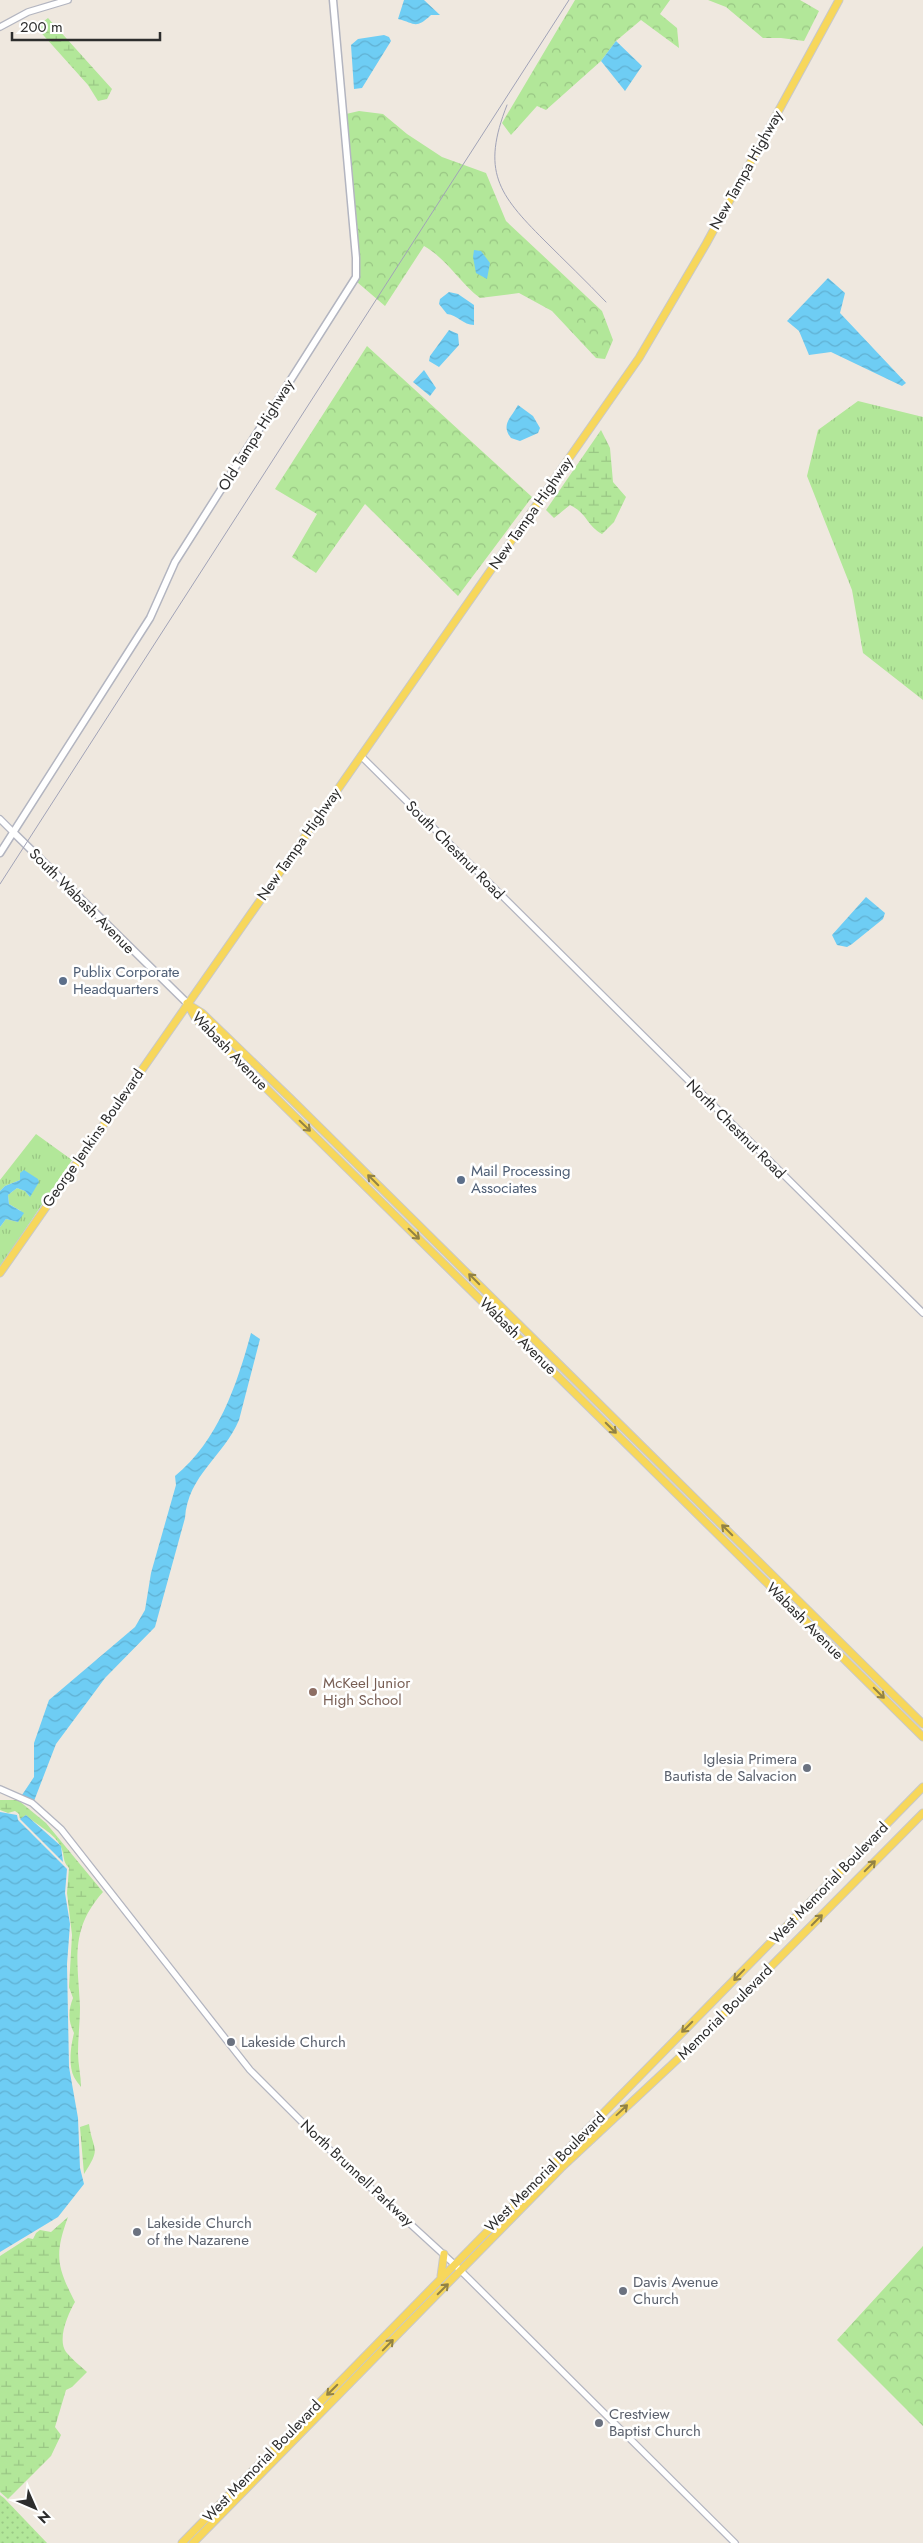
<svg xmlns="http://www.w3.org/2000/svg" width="923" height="2543" font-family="Jost,sans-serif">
	<defs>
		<pattern id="grass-tufts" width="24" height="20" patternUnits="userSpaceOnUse" patternTransform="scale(1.25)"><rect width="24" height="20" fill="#b2e799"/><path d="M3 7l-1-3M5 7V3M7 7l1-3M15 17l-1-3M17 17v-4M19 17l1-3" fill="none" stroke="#99c684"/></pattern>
		<pattern id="forest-crowns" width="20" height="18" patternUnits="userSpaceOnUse" patternTransform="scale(1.25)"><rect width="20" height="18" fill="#b2e799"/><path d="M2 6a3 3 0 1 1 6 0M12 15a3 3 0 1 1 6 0" fill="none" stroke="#99c684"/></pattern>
		<pattern id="wetland-marsh" width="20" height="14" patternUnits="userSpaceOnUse" patternTransform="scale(1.25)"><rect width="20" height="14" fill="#b2e799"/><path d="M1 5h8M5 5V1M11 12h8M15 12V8" fill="none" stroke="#99c684"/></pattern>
		<pattern id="park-dots" width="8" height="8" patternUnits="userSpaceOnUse" patternTransform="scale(1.25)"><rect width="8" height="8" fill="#b2e799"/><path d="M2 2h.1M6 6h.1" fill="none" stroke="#99c684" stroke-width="1.8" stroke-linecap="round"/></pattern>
		<pattern id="water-waves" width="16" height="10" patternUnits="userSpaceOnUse" patternTransform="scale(1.25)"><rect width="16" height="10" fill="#6ecdf4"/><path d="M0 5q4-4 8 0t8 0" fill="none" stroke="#60b0d2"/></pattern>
	</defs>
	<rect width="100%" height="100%" fill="#efe8df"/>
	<path fill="url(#grass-tufts)" d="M858 401 923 417V700L863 653 852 590 807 476 818 430Z
		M36 1134 72 1160 0 1267V1227L6 1219 18 1222 21 1211 9 1204 8 1195 17 1188 25 1191 30 1197 21 1177 20 1180 5 1186 0 1191V1180Z"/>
	<path fill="url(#forest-crowns)" d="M575 0H670L660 14 677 28 679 48 641 20 616 41 601 61 546 110 537 106 511 135 502 123Z
		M708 0H800L819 11 804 41 781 38H763L726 7Z
		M359 111 383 114 407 134 442 157 486 173 506 221 602 311 613 340 605 359 596 358 552 311 519 293 480 298C459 282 447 259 424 246L385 306 357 282 358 235 346 114Z
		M367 346 532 497 458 596 365 504 316 573 292 557 317 514 275 489Z
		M923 2246V2426L837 2340Z"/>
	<path fill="url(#wetland-marsh)" d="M48 18 112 89 107 99 98 101 88 85 36 27Z
		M601 430 610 448 613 482 626 497 614 522 602 534C586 525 588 514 570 505L554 518 546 510Z
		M0 1800H18L46 1823 103 1892C69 1930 78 1961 80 2007 80 2022 78 2038 78 2053 78 2064 81 2076 81 2087 79 2084 76 2081 74 2077 68 2065 71 2045 74 2033 68 2021 68 2011 73 1998L69 1987 72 1935 67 1893 69 1868C62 1861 65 1856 61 1847 55 1833 36 1825 26 1815L20 1819 19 1814 15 1811 8 1813 0 1810Z
		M89 2124C93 2152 102 2146 84 2174L80 2127Z
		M68 2217C54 2255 57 2267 75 2302 68 2314 57 2339 66 2352 72 2359 80 2366 87 2372L72 2387 66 2390 55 2427 61 2435 51 2456 8 2499 0 2492V2256L28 2238 33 2239 36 2233 40 2230 51 2232Z"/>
	<path fill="url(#park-dots)" d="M0 2495 4 2498 47 2543H0Z"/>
	<path fill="url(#water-waves)" d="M404 0H424L440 15H431C415 30 415 23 398 19Z
		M384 35 389 37 391 41 362 88 354 89 351 45 358 39Z
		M616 41 642 66 625 91 601 61Z
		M474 250 481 251 490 263 487 279 476 273 473 257Z
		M828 278 845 293 840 313 906 383 902 386 831 352 809 355 799 331 787 321Z
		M449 292 458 294 474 305V325C463 325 458 315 447 314L439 304 440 299Z
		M449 330 458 334 459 345 439 367 429 361 430 356Z
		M424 370 436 388 430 396 413 382Z
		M518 405 533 416 540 428 538 433 520 441 511 438C500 424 512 417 518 405Z
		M866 897 885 913 883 919 852 944 847 947 837 945 832 935Z
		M24 1170 38 1179 39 1182 30 1197 25 1191 17 1188 8 1195 9 1204 24 1213 18 1222 6 1219 0 1227V1191L5 1186 20 1180V1173Z
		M251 1333 260 1339 239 1420C224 1456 188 1475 185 1518L155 1627 105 1678 56 1744 34 1801 22 1795 34 1777V1743L49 1700 135 1627 145 1610 151 1573 176 1485 175 1476C218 1441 237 1385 251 1333Z
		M0 1812 17 1815 18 1820 67 1869 65 1893 70 1924 67 1964 69 2067 78 2118 80 2168 84 2184 58 2217 0 2252Z
		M26 1815 61 1846 63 1862 20 1819Z"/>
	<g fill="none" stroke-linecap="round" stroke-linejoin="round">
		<defs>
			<path id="tertiary" d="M0 27 28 12 68 0
				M361 756 923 1313
				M0 819 13 832
				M0 1789 32 1803 61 1829 250 2070 335 2155 454 2264 735 2543"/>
			<path id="secondary" d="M13 832 187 1003
				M0 853 150 618 175 562 356 277V258L333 0"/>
			<path id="primary" d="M187 1003 196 1019 923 1737
				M189 1005 202 1013 291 1099 923 1724
				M0 1273 639 358 706 244 839 0
				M441 2276 444 2254
				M182 2543 923 1787
				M193 2543 561 2168 695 2043 923 1813"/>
		</defs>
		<use href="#tertiary" stroke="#b3b5c0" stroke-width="8"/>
		<use href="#secondary" stroke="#b3b5c0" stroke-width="9"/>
		<use href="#primary" stroke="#c8c8c8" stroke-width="9"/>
		<use href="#tertiary" stroke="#fff" stroke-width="5.5"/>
		<use href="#secondary" stroke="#fff" stroke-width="6"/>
		<use href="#primary" stroke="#f7d75b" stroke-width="7"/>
		<path stroke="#a1a3b7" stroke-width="1" d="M507 105C481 171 498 194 544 240 565 261 586 281 606 302
			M0 884 569 0"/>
	</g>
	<defs><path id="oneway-shaft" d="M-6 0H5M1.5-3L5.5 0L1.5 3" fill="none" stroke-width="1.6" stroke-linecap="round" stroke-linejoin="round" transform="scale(1.25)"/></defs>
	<g stroke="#928244">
		<use href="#oneway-shaft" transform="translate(305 1126) rotate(44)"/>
		<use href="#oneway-shaft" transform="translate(373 1180) rotate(-135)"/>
		<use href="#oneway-shaft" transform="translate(414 1234) rotate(44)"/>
		<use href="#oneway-shaft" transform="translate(474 1279) rotate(-135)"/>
		<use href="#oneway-shaft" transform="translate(611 1428) rotate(45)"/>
		<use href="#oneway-shaft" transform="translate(727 1530) rotate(-135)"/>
		<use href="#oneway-shaft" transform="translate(879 1693) rotate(45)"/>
		<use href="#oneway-shaft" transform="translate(870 1866) rotate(-45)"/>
		<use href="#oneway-shaft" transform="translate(817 1920) rotate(-45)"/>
		<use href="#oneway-shaft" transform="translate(739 1975) rotate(134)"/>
		<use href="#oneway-shaft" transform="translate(687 2027) rotate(135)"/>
		<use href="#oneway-shaft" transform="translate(622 2110) rotate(-43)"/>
		<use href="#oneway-shaft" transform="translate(443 2289) rotate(-45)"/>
		<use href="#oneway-shaft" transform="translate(388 2345) rotate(-46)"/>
		<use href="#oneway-shaft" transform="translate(332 2390) rotate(135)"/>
	</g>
	<g fill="#5c6f8a" stroke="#fff" stroke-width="2">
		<circle cx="63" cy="981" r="5"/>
		<circle cx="461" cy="1180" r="5"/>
	</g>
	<circle fill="#8d6e63" stroke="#fff" stroke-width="2" cx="313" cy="1692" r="5"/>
	<g fill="#6b7280" stroke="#fff" stroke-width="2">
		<circle cx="807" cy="1768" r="5"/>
		<circle cx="231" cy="2042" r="5"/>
		<circle cx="137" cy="2232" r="5"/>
		<circle cx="623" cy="2291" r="5"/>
		<circle cx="599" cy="2423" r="5"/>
	</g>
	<g text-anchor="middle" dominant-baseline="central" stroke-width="5" stroke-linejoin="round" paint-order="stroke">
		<g font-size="15" fill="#2d2d2d" stroke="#fff">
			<text transform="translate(746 170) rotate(-61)">New Tampa Highway</text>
			<text transform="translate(256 435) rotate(-58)">Old Tampa Highway</text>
			<text transform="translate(531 513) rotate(-55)">New Tampa Highway</text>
			<text transform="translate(299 844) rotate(-55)">New Tampa Highway</text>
			<text transform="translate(455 850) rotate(45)">South Chestnut Road</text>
			<text transform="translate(82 901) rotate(45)">South Wabash Avenue</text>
			<text transform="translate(230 1051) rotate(46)">Wabash Avenue</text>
			<text transform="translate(736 1129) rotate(45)">North Chestnut Road</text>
			<text transform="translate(93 1138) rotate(-55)">George Jenkins Boulevard</text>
			<text transform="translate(518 1336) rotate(45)">Wabash Avenue</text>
			<text transform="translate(805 1621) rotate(45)">Wabash Avenue</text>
			<text transform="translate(829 1883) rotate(-46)">West Memorial Boulevard</text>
			<text transform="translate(725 2012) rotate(-45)">Memorial Boulevard</text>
			<text transform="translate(545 2172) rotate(-45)">West Memorial Boulevard</text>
			<text transform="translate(357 2173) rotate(43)">North Brunnell Parkway</text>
			<text transform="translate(262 2461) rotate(-46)">West Memorial Boulevard</text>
		</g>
		<g font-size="15" fill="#4e5e75" stroke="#fff" text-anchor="start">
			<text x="73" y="972">Publix Corporate<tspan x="73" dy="17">Headquarters</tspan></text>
			<text x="471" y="1171">Mail Processing<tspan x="471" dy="17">Associates</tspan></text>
		</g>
		<g font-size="15" fill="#785e54" stroke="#fff" text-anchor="start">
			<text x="323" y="1683">McKeel Junior<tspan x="323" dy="17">High School</tspan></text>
		</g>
		<g font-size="15" fill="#5b616d" stroke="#fff" text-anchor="start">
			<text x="797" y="1759" text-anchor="end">Iglesia Primera<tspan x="797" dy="17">Bautista de Salvacion</tspan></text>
			<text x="241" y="2042">Lakeside Church</text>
			<text x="147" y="2223">Lakeside Church<tspan x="147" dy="17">of the Nazarene</tspan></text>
			<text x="633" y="2282">Davis Avenue<tspan x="633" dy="17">Church</tspan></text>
			<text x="609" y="2414">Crestview<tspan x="609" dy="17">Baptist Church</tspan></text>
		</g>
	</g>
	<g transform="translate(35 2508) rotate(135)" stroke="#ffffff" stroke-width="4" paint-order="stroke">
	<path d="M0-4L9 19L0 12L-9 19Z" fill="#2d2d2d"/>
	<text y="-8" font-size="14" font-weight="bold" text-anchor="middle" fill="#2d2d2d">N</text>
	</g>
	<path d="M12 32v8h148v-8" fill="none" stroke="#2d2d2d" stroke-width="2.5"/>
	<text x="20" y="32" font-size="15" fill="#2d2d2d" stroke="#ffffff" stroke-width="4" paint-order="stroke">200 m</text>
</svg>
